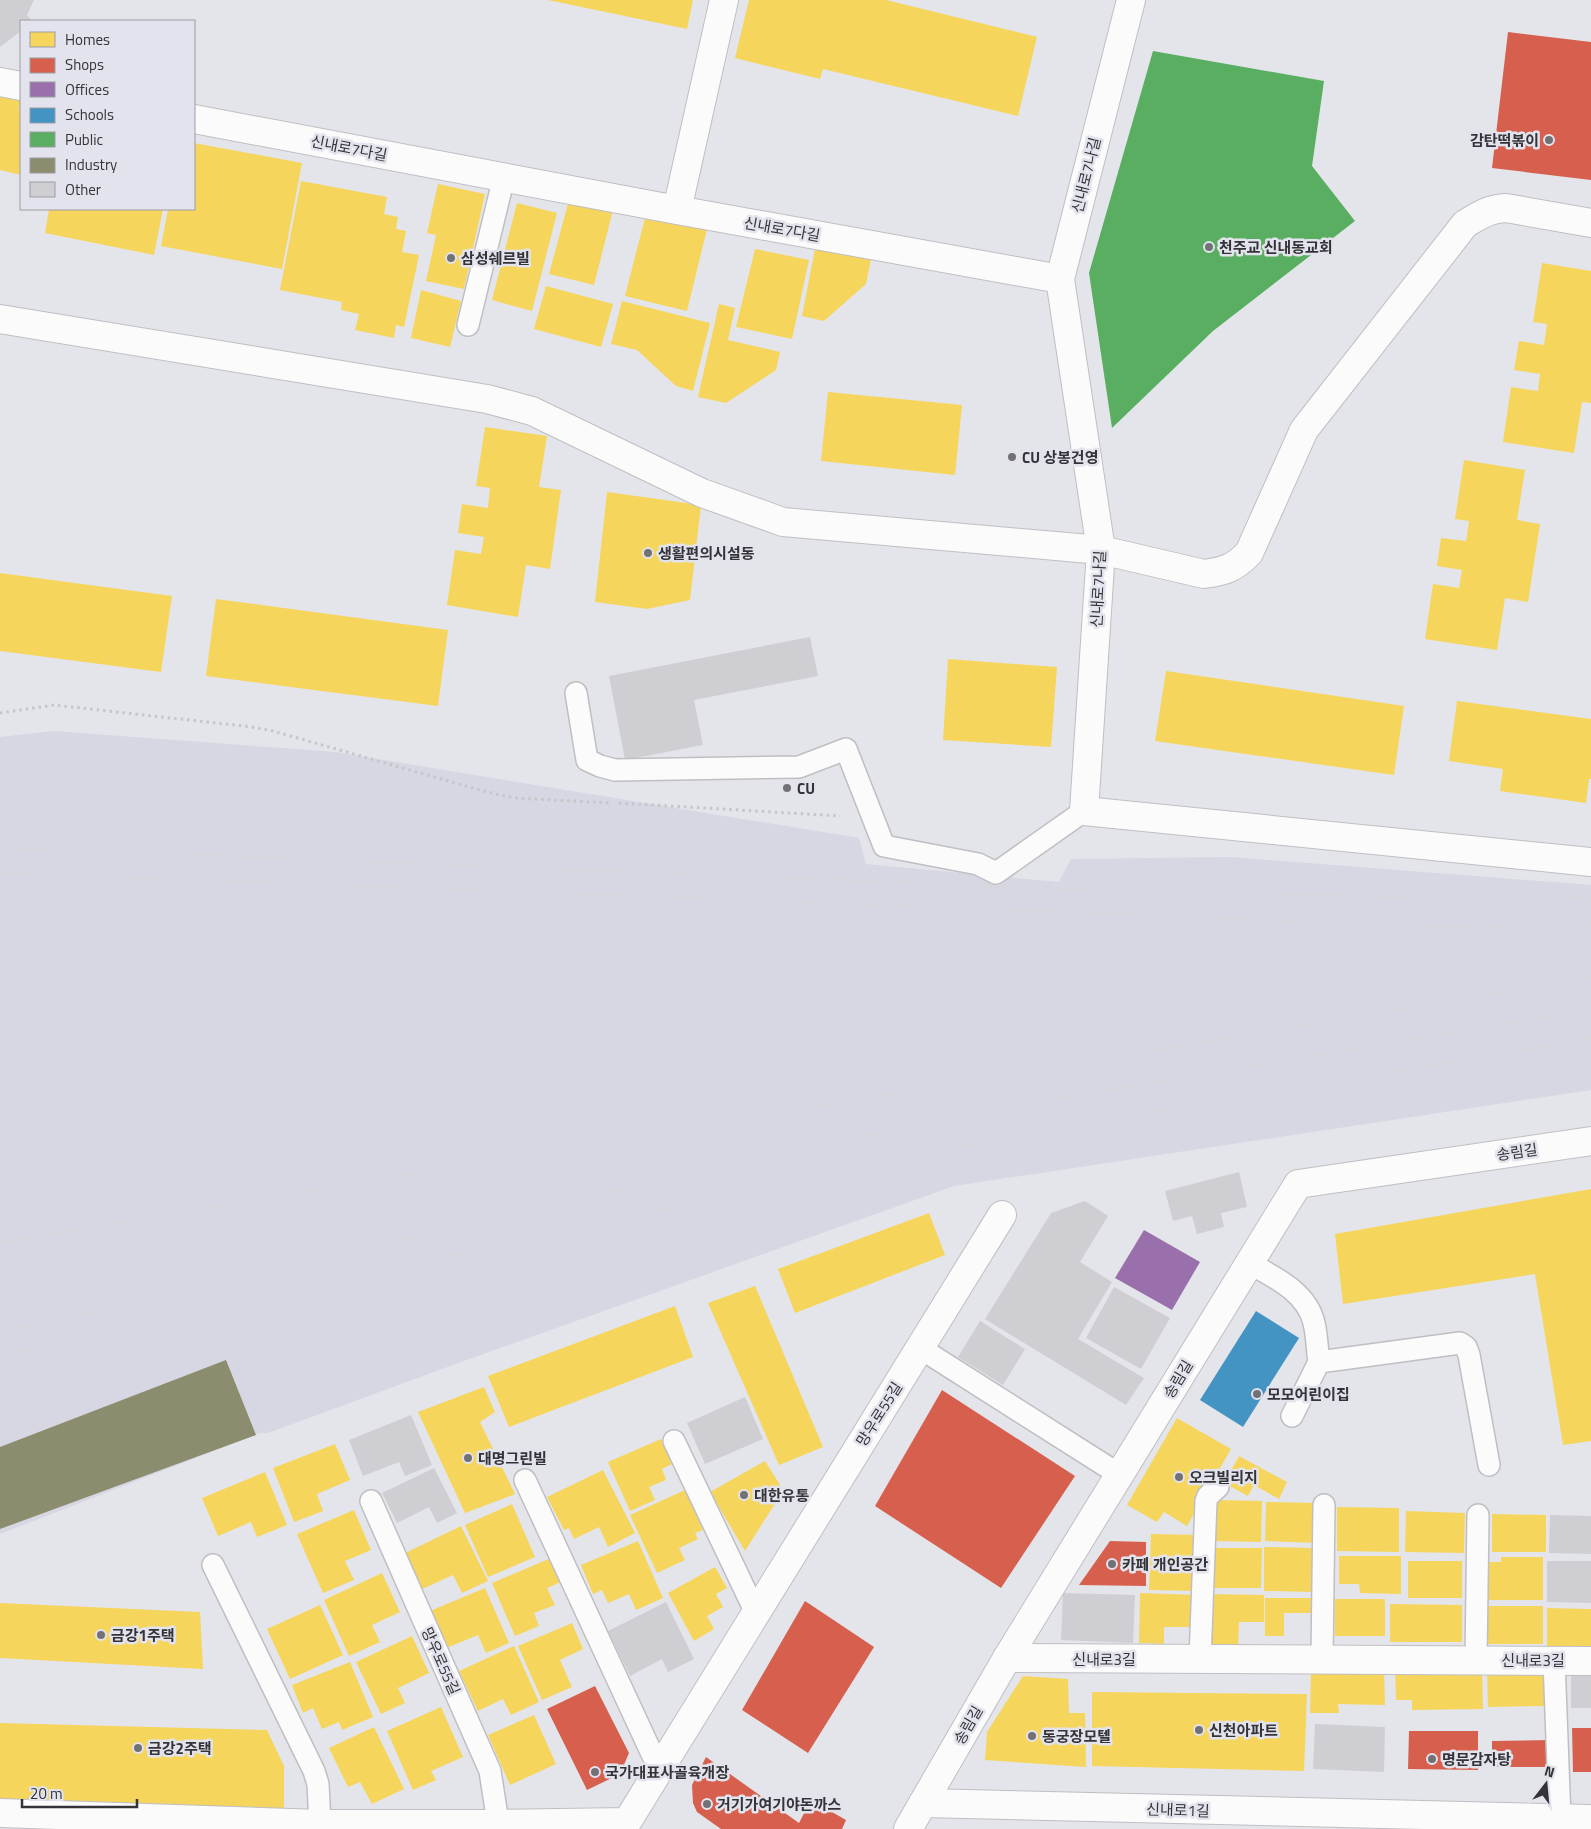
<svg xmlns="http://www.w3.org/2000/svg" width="1591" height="1829" font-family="'Titillium Web','Noto Sans KR',sans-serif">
	<rect width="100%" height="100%" fill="#e4e5ea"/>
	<path fill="#d6d7e2" d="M53 731 335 752 859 838 866 864 1059 882 1071 859 1230 857 1591 885V1090L954 1186 461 1362 268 1433H260L0 1534V737Z"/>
	<path fill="#f6d55c" d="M548 0H693L687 29Z
		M749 0H886L1037 37 1018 116 823 69 820 79 735 58Z
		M0 95 21 100 19 109 21 110V175L0 170Z
		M194 143 302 163 282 269 161 246 168 209H194Z
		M301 181 387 197 384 214 398 217 396 229 406 231 402 252 419 255 404 327 396 325 394 338 355 330 359 314 341 310 342 302 280 290Z
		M438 184 485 194 464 289 426 281 436 235 427 233Z
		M569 200 613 210 594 285 549 274Z
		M517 203 557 213 532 311 492 300Z
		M49 209H163L154 255 45 233Z
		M646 214 707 229 687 311 625 296Z
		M755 249 809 260 792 339 736 327Z
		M815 249 871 259 866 284 824 321 802 316Z
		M1542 263 1591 271V403L1582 402 1574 453 1503 442 1511 387 1538 391 1540 374 1514 370 1519 341 1544 345 1547 324 1533 322Z
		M546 286 613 304 601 347 534 329Z
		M421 290 461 301 450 347 411 338Z
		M622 301 710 323 693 391 676 386 637 350 611 344Z
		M719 304 735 308 728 340 780 352 776 370 726 403 698 397Z
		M828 392 962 405 955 475 821 461Z
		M485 427 547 436 539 487 561 490 550 569 526 565 518 617 447 605 455 550 481 554 484 537 458 533 462 504 488 508 490 488 476 486Z
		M1464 460 1525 470 1517 520 1540 524 1528 602 1505 598 1497 650 1425 639 1433 584 1459 588 1462 570 1437 566 1441 538 1466 541 1469 521 1455 519Z
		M607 492 701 505 690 600 647 609 595 602Z
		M0 573 172 596 161 672 0 651Z
		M216 599 448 630 438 706 206 676Z
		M948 659 1057 667 1051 747 943 740Z
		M1166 671 1404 706 1394 775 1155 741Z
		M1457 701 1591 719V779H1589L1586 803 1500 791 1503 769 1449 761Z
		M1591 1189V1441L1563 1445 1535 1274 1343 1304 1335 1234Z
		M929 1213 945 1255 795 1313 778 1269Z
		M755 1286 823 1447 779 1465 708 1303Z
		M675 1306 693 1357 509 1427 488 1376Z
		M484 1387 495 1412 480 1422 515 1494 465 1513 418 1412Z
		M1177 1418 1231 1449 1187 1526 1164 1512 1157 1522 1127 1505Z
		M661 1439 672 1464 662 1469 666 1480 649 1487 655 1500 630 1511 608 1462Z
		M335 1444 350 1480 317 1494 323 1511 294 1522 273 1468Z
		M1239 1456 1287 1482 1279 1499 1254 1485 1248 1496 1224 1483Z
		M765 1461 782 1488 774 1493 778 1499 745 1551 710 1492Z
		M603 1470 635 1533 608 1547 599 1527 574 1539 569 1528 564 1530 547 1497Z
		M265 1472 287 1525 257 1537 251 1522 218 1536 202 1498Z
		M685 1490 703 1530 695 1533 698 1539 679 1548 685 1560 657 1573 630 1515Z
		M1215 1500 1262 1501 1261 1542 1214 1541Z
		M1266 1502 1317 1503 1316 1543 1265 1541Z
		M512 1504 535 1557 488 1577 465 1525Z
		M1337 1507 1399 1508V1552L1337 1551Z
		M354 1510 371 1550 345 1561 354 1580 323 1593 297 1534Z
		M1406 1511 1465 1513 1464 1553 1405 1552Z
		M1492 1514 1546 1515V1552H1492Z
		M461 1526 488 1581 462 1593 453 1575 418 1591 401 1555Z
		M1151 1534 1198 1535 1197 1591 1149 1590Z
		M638 1541 663 1598 636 1610 629 1594 608 1603 602 1590 593 1594 581 1565Z
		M1264 1547 1314 1548 1313 1592 1264 1591Z
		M1209 1548H1262L1261 1588H1209Z
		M1339 1556H1401V1594L1360 1593 1359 1584H1339Z
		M1501 1557H1543V1600H1488V1562H1501Z
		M551 1558 561 1582 547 1588 555 1605 534 1613 539 1626 515 1636 492 1583Z
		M1408 1561H1462V1598H1408Z
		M715 1567 727 1588 716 1594 723 1607 707 1616 714 1629 694 1641 668 1593Z
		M382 1573 400 1612 372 1625 380 1642 349 1656 324 1600Z
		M485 1588 509 1643 486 1653 478 1635 446 1648 430 1611Z
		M1140 1593 1197 1595 1196 1627H1164V1644L1139 1643Z
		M1205 1594 1264 1595V1622H1239L1238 1648H1205Z
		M1265 1598H1314L1313 1613H1284V1636H1265Z
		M1335 1599H1385V1636H1335Z
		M0 1603 200 1612 203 1669 0 1658Z
		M1390 1604 1462 1605V1642H1390Z
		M320 1605 343 1655 290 1679 267 1629Z
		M1484 1606H1543V1644H1485Z
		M1547 1608 1591 1609V1646H1547Z
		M572 1623 583 1649 560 1660 572 1687 542 1700 518 1646Z
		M412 1636 429 1673 398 1688 405 1703 381 1714 356 1662Z
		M514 1646 539 1702 511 1715 503 1699 478 1711 459 1671Z
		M350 1662 373 1717 342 1730 339 1722 322 1729 313 1708 303 1713 292 1685Z
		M1311 1668 1384 1669 1385 1705 1338 1704 1339 1713H1310Z
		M1482 1668 1483 1709 1412 1710V1700H1396L1395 1670Z
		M1544 1669 1545 1706 1488 1707 1487 1670Z
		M1023 1676 1068 1679 1069 1713H1085L1086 1767 985 1760 987 1732Z
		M1092 1692 1307 1694 1304 1771 1092 1766Z
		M441 1707 463 1757 431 1771 436 1780 413 1790 387 1731Z
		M534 1715 556 1764 510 1785 488 1735Z
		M0 1723 267 1730 284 1766V1809L0 1799Z
		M374 1727 404 1789 372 1804 360 1782 348 1787 329 1748Z"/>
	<path fill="#d6604d" d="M1508 32 1591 42V180L1492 168Z
		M942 1390 1075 1476 1001 1588 875 1506Z
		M1110 1541 1146 1542V1586L1079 1585Z
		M805 1601 874 1647 808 1753 742 1710Z
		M595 1686 629 1753 620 1774 587 1790 547 1709Z
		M1572 1728H1591V1772H1573Z
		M1409 1731H1478V1770L1408 1769Z
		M1549 1740 1550 1767H1492V1741Z
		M706 1757 799 1823 811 1800 846 1820 842 1829H721L697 1812 693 1803 692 1785Z"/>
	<path fill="#9970ab" d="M1144 1230 1200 1262 1172 1310 1115 1278Z"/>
	<path fill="#4393c3" d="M1256 1311 1299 1338 1243 1427 1200 1400Z"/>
	<path fill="#5aae61" d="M1153 51 1324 81 1312 166 1355 221 1213 331 1112 428 1089 273Z"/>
	<path fill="#8c8c6e" d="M226 1360 256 1435 0 1529V1447Z"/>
	<path fill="#cfced2" d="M0 0H34L27 15 32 21H21V31L0 47Z
		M810 637 818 676 694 700 703 745 625 760 609 676Z
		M1239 1172 1247 1207 1221 1213 1224 1227 1197 1234 1192 1216 1173 1221 1165 1191Z
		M1085 1201 1108 1216 1080 1262 1112 1282 1078 1339 1144 1378 1126 1405 985 1319 1051 1213Z
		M1114 1287 1170 1318 1141 1369 1086 1338Z
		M980 1321 1025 1349 1003 1385 958 1357Z
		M745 1397 763 1439 705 1464 687 1423Z
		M411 1415 432 1465 405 1476 399 1462 363 1476 349 1440Z
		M434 1468 457 1513 437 1523 429 1507 397 1523 382 1493Z
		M1550 1515 1591 1516V1554L1549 1553Z
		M1547 1561H1591V1603L1547 1602Z
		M1063 1593 1135 1595 1133 1643 1061 1640Z
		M666 1602 694 1659 668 1672 662 1659 630 1676 608 1631Z
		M1571 1672H1591V1708H1571Z
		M1315 1724 1385 1727 1384 1772 1313 1769Z"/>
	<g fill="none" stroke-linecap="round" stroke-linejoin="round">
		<defs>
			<path id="lane" d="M468 325 504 177
				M576 693 587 760 600 766 615 770 799 767 846 749 884 846 978 864 996 873 1084 811
				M1249 1263C1274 1277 1307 1292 1314 1323 1317 1335 1317 1349 1319 1362L1460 1343 1466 1347 1469 1355 1489 1465
				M920 1348 1120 1475
				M1292 1416 1319 1362
				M674 1441 756 1613
				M525 1480 659 1769
				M371 1501 490 1771 499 1829
				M213 1565 314 1771 318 1784 320 1824
				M1200 1659 1206 1501 1208 1496 1218 1487
				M1322 1659 1324 1505
				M1476 1660 1478 1515
				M1554 1660 1560 1819"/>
			<path id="street" d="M1131 0 1060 279 1101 550 1084 811 1591 862
				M0 82 21 86
				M194 119 677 210 1060 279
				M677 210 724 0
				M0 319 487 399 532 411 702 493 783 522 1101 550 1204 574C1226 571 1234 568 1249 553L1304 430 1465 224C1480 215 1488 209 1506 208L1591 223
				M1007 1658 1591 1661
				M923 1803 1591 1819
				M0 1813 320 1824H499L627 1822
				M627 1822 1002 1215"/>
			<path id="secondary" d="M908 1829 1007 1658 1298 1184 1591 1141"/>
		</defs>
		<use href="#lane" stroke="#bfbfc3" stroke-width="24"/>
		<use href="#street" stroke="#bfbfc3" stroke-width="30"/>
		<use href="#secondary" stroke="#bfbfc3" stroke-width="30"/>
		<path stroke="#c6c6c9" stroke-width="3" stroke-dasharray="2.5 4" stroke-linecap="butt" d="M0 713 54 705 252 727 273 731 487 792 515 798 610 803
			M619 803 840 816"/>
		<use href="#lane" stroke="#fbfbfc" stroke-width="21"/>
		<use href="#street" stroke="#fbfbfc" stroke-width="28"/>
		<use href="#secondary" stroke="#fbfbfc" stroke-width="28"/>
		<path stroke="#d6d7d8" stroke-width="4" stroke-dasharray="2.5 5" stroke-linecap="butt" d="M0 848 168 853 519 868 935 883 1125 892 1293 894 1477 901 1591 898
			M0 873 1213 917 1291 922 1476 927 1591 922
			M0 1243 640 1137 1080 1061 1256 1034 1591 978
			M0 1332 231 1281 432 1233 647 1184 858 1138 1087 1093 1591 1009
			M0 1356 864 1165 1090 1121 1265 1094 1591 1038"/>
	</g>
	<g fill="#727276" stroke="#e2e3ec" stroke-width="2">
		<circle cx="1549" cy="140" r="5"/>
		<circle cx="1209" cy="247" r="5"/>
		<circle cx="451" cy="258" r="5"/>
		<circle cx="1012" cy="457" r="5"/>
		<circle cx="648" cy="553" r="5"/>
		<circle cx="787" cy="788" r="5"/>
		<circle cx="1257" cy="1394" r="5"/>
		<circle cx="468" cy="1458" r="5"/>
		<circle cx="1179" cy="1477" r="5"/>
		<circle cx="744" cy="1495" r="5"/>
		<circle cx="1112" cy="1564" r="5"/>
		<circle cx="101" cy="1635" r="5"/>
		<circle cx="1199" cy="1730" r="5"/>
		<circle cx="1032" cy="1736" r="5"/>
		<circle cx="138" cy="1748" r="5"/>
		<circle cx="1432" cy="1759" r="5"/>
		<circle cx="595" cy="1772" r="5"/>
		<circle cx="707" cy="1804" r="5"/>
	</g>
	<g text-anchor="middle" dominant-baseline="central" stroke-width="5" stroke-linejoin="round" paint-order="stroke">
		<g font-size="15" font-weight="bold" fill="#343438" stroke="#e2e3ec" text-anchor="start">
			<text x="1539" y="140" text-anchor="end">감탄떡볶이</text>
			<text x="1219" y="247">천주교 신내동교회</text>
			<text x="461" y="258">삼성쉐르빌</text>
			<text x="1022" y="457">CU 상봉건영</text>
			<text x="658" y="553">생활편의시설동</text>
			<text x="797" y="788">CU</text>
			<text x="1267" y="1394">모모어린이집</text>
			<text x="478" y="1458">대명그린빌</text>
			<text x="1189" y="1477">오크빌리지</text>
			<text x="754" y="1495">대한유통</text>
			<text x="1122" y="1564">카페 개인공간</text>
			<text x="111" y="1635">금강1주택</text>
			<text x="1209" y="1730">신천아파트</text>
			<text x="1042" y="1736">동궁장모텔</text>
			<text x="148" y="1748">금강2주택</text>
			<text x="1442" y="1759">명문감자탕</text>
			<text x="605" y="1772">국가대표사골육개장</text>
			<text x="717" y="1804">거기가여기야돈까스</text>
		</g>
		<g font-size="15" fill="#343438" stroke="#e2e3ec">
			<text transform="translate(349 148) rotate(11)">신내로7다길</text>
			<text transform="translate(1086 175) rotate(-76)">신내로7나길</text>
			<text transform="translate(782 229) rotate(10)">신내로7다길</text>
			<text transform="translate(1098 589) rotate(-87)">신내로7나길</text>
			<text transform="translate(1517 1152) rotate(-8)">송림길</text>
			<text transform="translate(1178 1379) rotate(-59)">송림길</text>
			<text transform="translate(879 1414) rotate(-58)">망우로55길</text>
			<text x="1104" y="1659">신내로3길</text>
			<text x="1533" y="1660">신내로3길</text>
			<text transform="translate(441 1661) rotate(66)">망우로55길</text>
			<text transform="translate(968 1725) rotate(-60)">송림길</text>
			<text transform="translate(1178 1810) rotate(2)">신내로1길</text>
		</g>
	</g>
	<rect x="20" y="20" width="175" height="190" fill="#e2e3ec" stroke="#9c9da4"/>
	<rect x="30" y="32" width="25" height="15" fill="#f6d55c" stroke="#9c9da4"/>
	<text x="65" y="45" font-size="15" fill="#343438">Homes</text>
	<rect x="30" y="58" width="25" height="15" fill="#d6604d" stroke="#9c9da4"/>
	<text x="65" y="70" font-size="15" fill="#343438">Shops</text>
	<rect x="30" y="82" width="25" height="15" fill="#9970ab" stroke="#9c9da4"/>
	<text x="65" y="95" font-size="15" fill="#343438">Offices</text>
	<rect x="30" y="108" width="25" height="15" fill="#4393c3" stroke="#9c9da4"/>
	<text x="65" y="120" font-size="15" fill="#343438">Schools</text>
	<rect x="30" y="132" width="25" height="15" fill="#5aae61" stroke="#9c9da4"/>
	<text x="65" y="145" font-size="15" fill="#343438">Public</text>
	<rect x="30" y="158" width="25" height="15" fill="#8c8c6e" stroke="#9c9da4"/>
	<text x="65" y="170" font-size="15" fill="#343438">Industry</text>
	<rect x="30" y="182" width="25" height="15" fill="#cfced2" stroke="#9c9da4"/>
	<text x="65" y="195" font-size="15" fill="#343438">Other</text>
	<g transform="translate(1546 1784) rotate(16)" stroke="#e2e3ec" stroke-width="4" paint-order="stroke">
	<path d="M0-4L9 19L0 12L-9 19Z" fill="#343438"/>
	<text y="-8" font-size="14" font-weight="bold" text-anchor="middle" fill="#343438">N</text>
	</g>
	<path d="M22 1799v8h115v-8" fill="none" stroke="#343438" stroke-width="2.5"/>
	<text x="30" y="1799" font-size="15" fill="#343438" stroke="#e2e3ec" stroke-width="4" paint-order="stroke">20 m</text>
</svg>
